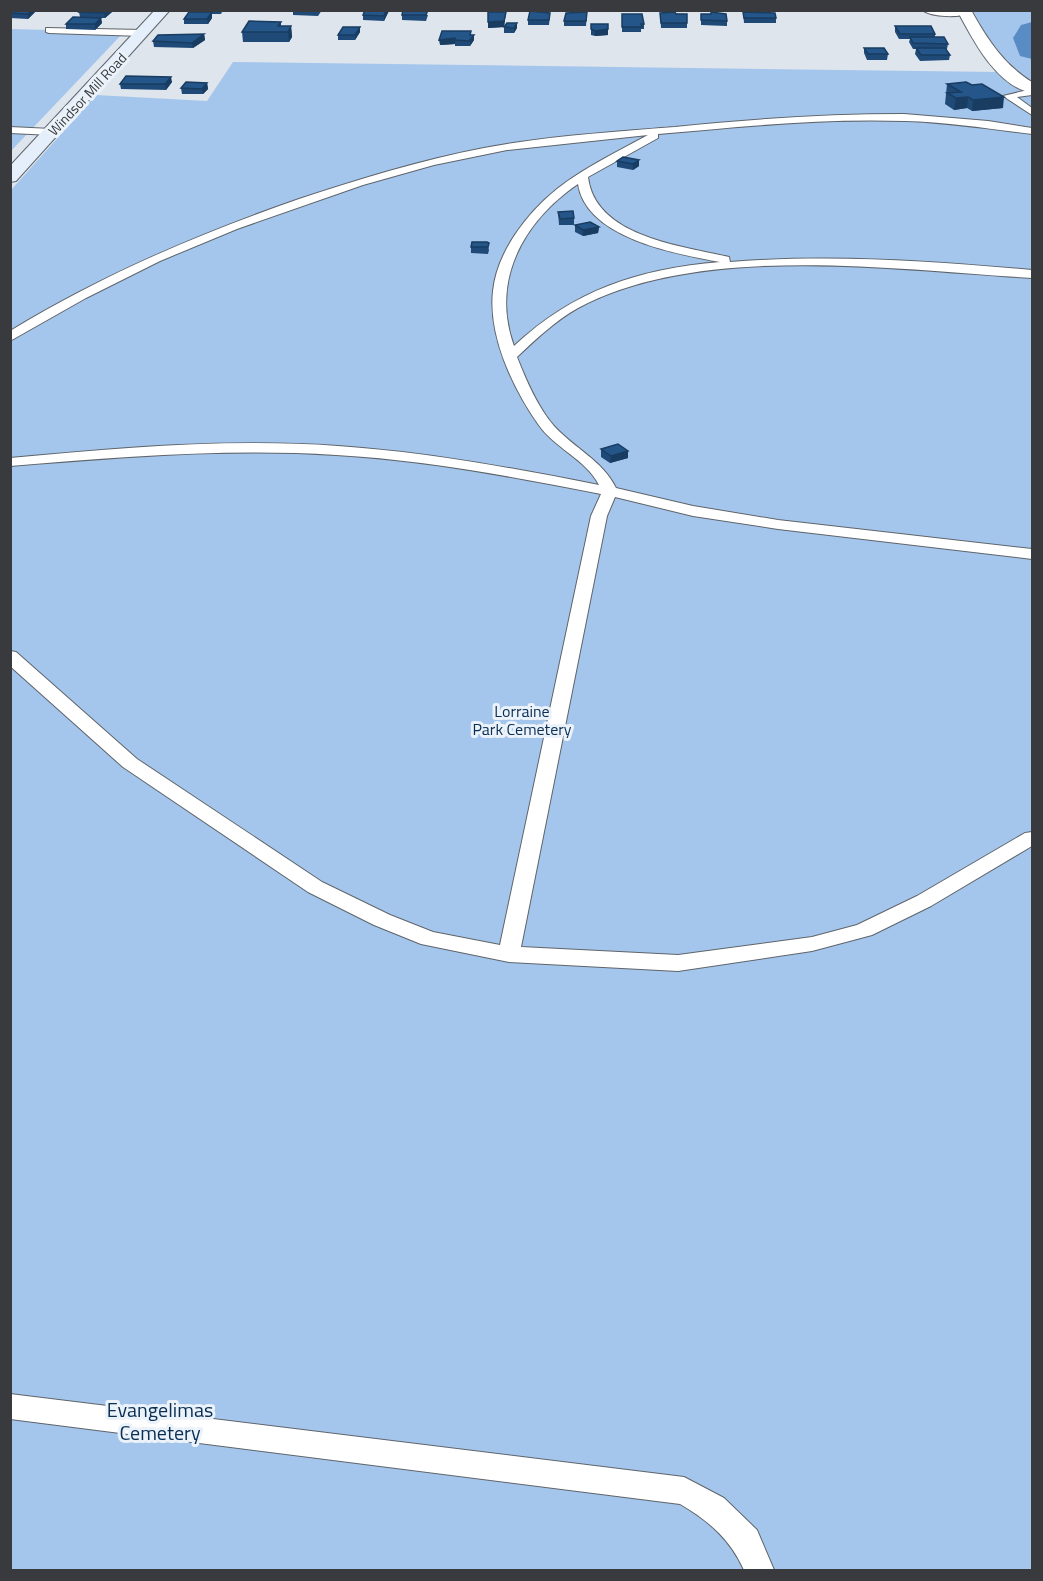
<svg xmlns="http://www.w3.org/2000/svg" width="1043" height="1581" font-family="'Titillium Web',sans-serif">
	<rect width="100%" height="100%" fill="#dee5ec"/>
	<path fill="#a5c6ec" d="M973 11H1032V84C1005 65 988 40 973 11Z
		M11 29 124 32 11 151Z
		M233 62 998 72 1032 93V1570H11V190L96 95 207 101Z"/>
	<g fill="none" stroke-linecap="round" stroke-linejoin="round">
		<path fill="#598cc4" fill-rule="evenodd" d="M1032 22V59L1020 56 1013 38 1021 25Z"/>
		<defs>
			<path id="service" d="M46 28 143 30 147 33 143 36 49 33 46 32Z
				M1032 89V95L1017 97 1032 108V115L1003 96Z
				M904 114 988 121 1032 128V134C990 129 948 122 905 121 822 118 740 127 658 134V138L588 177C595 237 682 246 729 257L730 262C830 254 932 261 1032 270V278C897 270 701 242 578 308 555 321 536 339 517 357 526 380 538 408 554 426 575 449 602 460 616 488L693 506 778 520 1032 549V559L778 529 693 516 615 497 607 516 521 947 678 955 812 937 857 925 917 896 1025 833 1032 832V846L931 906 872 935 812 951 678 971 509 962 421 944 374 925 308 892 123 767 10 666V651L16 652 137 759 322 882 390 915 433 932 500 945 591 516 601 494C514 477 425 460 336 455 228 448 119 457 10 466V458C119 448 229 438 338 446 426 452 513 468 599 485 586 459 554 448 538 424 513 388 488 336 493 291 497 252 527 213 557 189 585 167 617 152 648 135L507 150 434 165 363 185 237 229 160 261 86 298 10 341V331C102 275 198 234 299 199 360 179 421 160 484 148 547 136 611 132 675 127 751 119 827 114 904 114ZM578 184C586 238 676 254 720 262 638 269 574 290 514 346 490 280 524 221 578 184Z
				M10 127 52 129 57 132 52 135 10 133Z
				M10 1394 684 1477 724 1498 757 1530 774 1570H744C730 1539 709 1521 680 1504L10 1419Z"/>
			<path id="minor" d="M922 10H971V11C963 19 931 17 922 10Z"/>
			<path id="tertiary" d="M957 10H971C987 39 1004 65 1032 82V93C996 86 973 40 957 10Z"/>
			<path id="secondary" d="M155 10H170L16 181 10 182V166Z"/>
		</defs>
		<use href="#service" stroke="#5e646a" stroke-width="2"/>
		<use href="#minor" stroke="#5e646a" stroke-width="2"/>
		<use href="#tertiary" stroke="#5e646a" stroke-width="2"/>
		<use href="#secondary" stroke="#5e646a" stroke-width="2"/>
		<use href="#service" fill="#fff" fill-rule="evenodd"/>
		<use href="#minor" fill="#fff" fill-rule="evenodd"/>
		<use href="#tertiary" fill="#fff" fill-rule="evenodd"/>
		<use href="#secondary" fill="#e4effb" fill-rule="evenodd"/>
	</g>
	<path fill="#1f4a77" d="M10 10H34L35 12 28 19 10 18Z
		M194 10H223L221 14H212V18L208 24H184V19L195 12Z
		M293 10H322L318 16 293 15Z
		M365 10H389L384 21 363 20V15Z
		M79 12H112L105 18H101L102 23 95 30 66 29V24L80 17Z
		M506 12 504 27 517 28 514 33H504V27L488 28Z
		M587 12 586 26H564V21Z
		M743 12 776 18V23H744Z
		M550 13 549 25H528V20Z
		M660 13 687 14V28H661Z
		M622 14 644 24V29H641V32H622Z
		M701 14 727 21V26L701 25Z
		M402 15H428L426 21 402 20Z
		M281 22V26H291L292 37 289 42H243L242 32Z
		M591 24 608 35 595 36 591 35Z
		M895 26 935 34V37L948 44 947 49H946L950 55 949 60 920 61 915 54 916 49H913L909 42 910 39H899L895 32Z
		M360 27V32L355 40H338V35Z
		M204 34 205 40 193 48 154 47 153 41Z
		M471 35 474 40 470 46H455V44L440 45Z
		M864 48 888 54 887 60H867L864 53Z
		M172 82 166 90 121 89 120 84Z
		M207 83 208 89 203 94H182L181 88Z
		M947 84 1003 108 972 111 967 108 954 110 945 104Z
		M623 157 639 166 633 170 617 167V161Z
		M558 212 574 218V225H559Z
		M575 225 599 227 598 233 583 236 575 232Z
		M487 242 489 250 488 254 471 253V247Z
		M601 449 628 458 610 463 601 457Z"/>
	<path fill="#193c61" d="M31 10H34L35 12 28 19V14Z
		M107 10H111L112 12 105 18 104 13Z
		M386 10 389 11 384 21V16Z
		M212 12V18L208 24 207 19Z
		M506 12 504 27 488 28V22Z
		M101 18 102 23 95 30V24Z
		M517 23V28L514 33V28Z
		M291 26 292 37 289 42 288 32Z
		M360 27V32L355 40V35Z
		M608 29V35L595 36V31Z
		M471 31V36L474 35V40L470 46Z
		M204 34 205 40 193 48 192 43Z
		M455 38V44L440 45 439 40Z
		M171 77 172 82 166 90 165 84Z
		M207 83 208 89 203 94 202 89Z
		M968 97 967 108 954 110 956 98Z
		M1004 97 1003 108 972 111 973 100Z
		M639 160V166L633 170V164Z
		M599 227 598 233 583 236V230Z
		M628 451V458L610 463 611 456Z"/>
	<path fill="#24568a" stroke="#193c61" stroke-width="1.5" d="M10 10H31L28 14 10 13Z
		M81 10H107L104 13 79 12Z
		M365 10H386L384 16 363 15Z
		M403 10H428L426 15H402Z
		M530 11 550 13 549 20H528Z
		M189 12H212L207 19H184Z
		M488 12H506L504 21 488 22Z
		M587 12 586 21H564L566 13Z
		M675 12 676 14H687V23H661L660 13Z
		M711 12 726 14 727 21 701 20V14H711Z
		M743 12 775 13 776 18H744Z
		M622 14H642L644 24H641L642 27H622Z
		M73 17 101 18 95 24H66Z
		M249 21 281 22 278 26H291L288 32H242Z
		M507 23H517L514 28 504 27Z
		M591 24H608V29L595 31 591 29Z
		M895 26H931L935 34H900Z
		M343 27H360L355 35H338Z
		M442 31H471L470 35H474L469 41 455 40V38L439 40Z
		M204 34 192 43 153 41 158 35Z
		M910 37H944L948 44 913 43Z
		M864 48H884L888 54H868Z
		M916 48H945L950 55H921Z
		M126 76 171 77 165 84H120Z
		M186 82 207 83 202 89 181 88Z
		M966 82 972 85 982 84 1004 97 973 100 968 97 956 98 947 93 961 92 947 84Z
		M623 157 639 160 633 164 617 161Z
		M573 211 574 218 560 219 558 212Z
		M590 222 599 227 583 230 575 225Z
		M472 242H487L489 243 488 247H471Z
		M618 444 628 451 611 456 601 449Z"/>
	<g text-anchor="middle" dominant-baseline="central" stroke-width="6" stroke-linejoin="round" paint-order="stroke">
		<g font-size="14" fill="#383a3d" stroke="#ebf2fa">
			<text transform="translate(87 94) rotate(-47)">Windsor Mill Road</text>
		</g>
		<g font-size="16" fill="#092f54" stroke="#ebf2fa">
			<text x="522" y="711">Lorraine<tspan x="522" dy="18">Park Cemetery</tspan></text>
		</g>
		<g font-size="20" fill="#092f54" stroke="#ebf2fa">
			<text x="160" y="1409">Evangelimas<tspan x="160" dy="23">Cemetery</tspan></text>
		</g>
	</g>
	<rect width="1043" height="1581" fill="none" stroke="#383a3d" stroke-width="24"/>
</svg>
